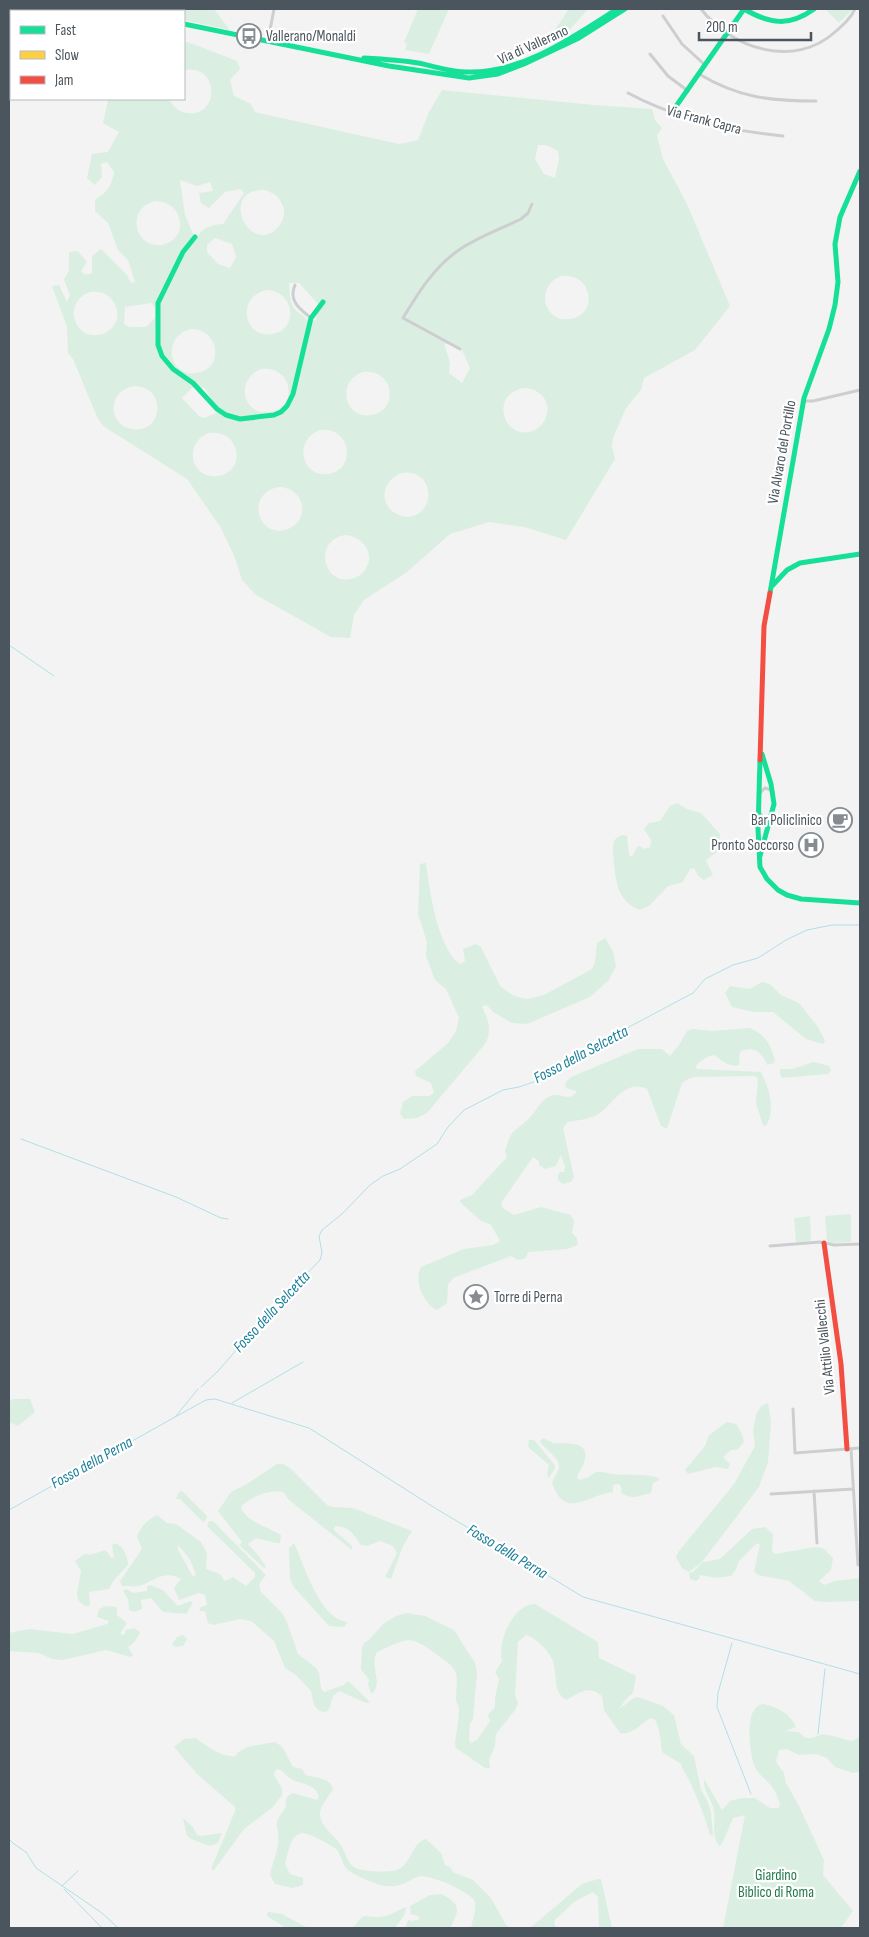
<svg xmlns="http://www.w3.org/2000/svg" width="869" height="1937" font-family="'Sofia Sans Condensed',sans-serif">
	<rect width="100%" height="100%" fill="#f3f3f3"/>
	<path fill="#daefe2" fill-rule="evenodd" d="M9 9H214L230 30 184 20V11H11V67L9 62Z
		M418 9H449L429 54 405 50 407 44 404 42Z
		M569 9H588L565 35 544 46Z
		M825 9H850L852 10 839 23Z
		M184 42H188L237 61 240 69 230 80 234 96 251 104 255 112 399 144 418 140 429 112 442 90 594 105 652 109 655 120 662 128 657 135 663 159 687 204 730 306 695 350 644 378 641 390 626 408 613 438 612 447 615 459 566 540 524 527 489 522 450 534 407 572 364 600 354 615 350 638 331 637 256 595 242 580 235 558 221 528 187 479 103 426 97 417 73 359 68 353 67 327 52 286 59 285 67 302 70 295 64 280 69 270V252L78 251 87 262 81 271 85 275 92 273V256L101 249 127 275 131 283 135 282 128 260 118 250 108 223 95 211V200C106 193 112 186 114 172L107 162 101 164 102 177 95 185 87 178 92 154 108 152 119 132 103 123 108 100 169 99C173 106 178 112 187 113 220 118 220 63 184 70ZM538 145H546L558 151 559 159 555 178 544 174 535 159ZM180 180 197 186 210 182 213 191 199 193 201 203 209 208 225 192 240 189 244 193 223 224C209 225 201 228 196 241L185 215ZM264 190C272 192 279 196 282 204 286 211 284 220 279 226 252 260 216 190 264 190ZM156 201C185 202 189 240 162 245 133 249 126 206 156 201ZM215 238 232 244 236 257 230 268 218 264 207 252V245ZM561 276C593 272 599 315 570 319 543 323 535 286 561 276ZM289 283H299L318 304 316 320 309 322C303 314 297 313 294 308 289 301 290 291 289 283ZM267 290C295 291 299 330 272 334 243 339 236 296 267 290ZM90 292C118 288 129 325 102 334 75 343 61 302 90 292ZM151 303 155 307V318L146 327H129L124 324 125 307ZM192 329C220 330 224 369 197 373 168 378 161 335 192 329ZM444 343 462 350 470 368 462 383 449 373 450 363ZM261 369C293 365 299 408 270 412 242 416 235 379 261 369ZM363 372C394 368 400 411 371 415 344 419 336 381 363 372ZM134 386C169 387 162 435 132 429 125 428 119 424 116 418 109 403 119 388 134 386ZM193 387 205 388 214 403 216 413 204 418 199 416 182 398ZM524 388C539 388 552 401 546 417 544 423 539 428 533 431 503 441 489 394 524 388ZM320 430C351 426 357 469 329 474 301 478 293 440 320 430ZM209 433C241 429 247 472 218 476 190 480 183 442 209 433ZM402 473C436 468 437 517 406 517 400 516 393 513 389 508 379 494 387 478 402 473ZM279 487C294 487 306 500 301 516 299 522 294 527 288 529 258 540 244 493 279 487ZM345 535C360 536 373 549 368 564 365 571 361 576 354 578 325 589 311 541 345 535Z
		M677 803 687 809 701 813 720 834 719 851 706 860 713 875 704 880 698 876 694 868 690 869 683 882 668 886 649 906 640 910C631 907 624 901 620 892 616 887 611 848 614 842 615 838 619 836 623 835L627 836 629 855 632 857 637 847 640 846 644 849 650 847 651 840 644 829 649 823 660 821 670 806Z
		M426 863C429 888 438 950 460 964L465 961 463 949 476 944 481 947 500 986 514 996 527 999 544 995 592 969 595 962 597 943 605 938 613 951 616 966 609 980 590 997 527 1024 512 1023 493 1012 488 1006 485 1005 482 1007C489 1020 492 1031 485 1044L427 1113 417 1118 404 1119 400 1114 403 1102 412 1096H429L434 1093 431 1083 416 1076 415 1071 448 1043 456 1031 459 1018 446 989 435 980 426 956 427 942 418 914 420 864Z
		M762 982 770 984 781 995 799 1003 818 1027 825 1041 823 1044 806 1039 773 1012H753L732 1007 725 993 730 986 750 989Z
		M750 1028C765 1034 771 1045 775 1060L774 1063 767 1065C762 1052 753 1045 740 1052L739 1065C729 1068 722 1060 714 1055L707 1057 697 1064 696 1067 697 1069 761 1072C769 1088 776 1109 766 1126L763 1125 756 1103 758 1079 754 1076 694 1077 688 1079 682 1083 667 1129 661 1126 647 1089C623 1078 612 1108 595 1116 586 1120 577 1120 568 1122L563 1128 574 1177 571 1182 563 1184 558 1180V1175L560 1172H564L565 1167 561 1155 556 1166 545 1169 539 1165V1161L533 1157 501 1203 503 1208 514 1215 541 1207 571 1215 574 1221 572 1233 577 1238 578 1245 567 1249 528 1252 526 1258 518 1260 511 1256 453 1278 448 1285 447 1303 437 1310C424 1304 413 1281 421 1267L464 1249 493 1245 500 1241 491 1225 480 1220 461 1203 460 1200 472 1195 507 1157 505 1151C507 1146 508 1140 511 1135 515 1129 523 1125 528 1119 536 1112 540 1100 550 1096 560 1092 568 1102 576 1093V1091L566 1088 565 1083 571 1077 638 1049H662L670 1056 679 1045 687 1031 693 1029 712 1031Z
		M814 1062 829 1066 831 1070 828 1074 782 1078 780 1074V1069H792Z
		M851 1214V1242L828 1243 827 1240 825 1216Z
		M810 1216 811 1241 796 1242 794 1218Z
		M13 1399H30L35 1412 18 1426 9 1422V1402Z
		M768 1403 771 1421 768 1462 759 1487 702 1562 689 1572 682 1568 676 1557 679 1551 734 1484 755 1446 753 1431 756 1415 761 1406Z
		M727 1422 736 1424 742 1434 744 1442 737 1450H731L723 1457 730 1464 728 1469 716 1467 688 1474 685 1470 705 1446 709 1435Z
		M543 1438C547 1440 550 1442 554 1443 565 1444 589 1440 585 1459 584 1465 579 1472 577 1477L579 1480C591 1478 588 1476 596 1472 600 1471 607 1473 612 1474 627 1476 644 1473 659 1478V1480L653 1483 651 1493C639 1496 632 1500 621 1493L622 1489 619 1484 613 1485V1492C589 1494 565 1521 552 1483 554 1478 558 1472 559 1467 560 1457 544 1450 540 1441Z
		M529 1440H534L554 1464 555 1468 549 1478 547 1475 549 1465 528 1447Z
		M277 1464H283L290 1468 327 1505 333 1507 353 1508 412 1531 403 1546 391 1579 385 1577 397 1553 393 1546 380 1541 367 1546 361 1545C354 1535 349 1526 335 1526L334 1530 352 1546V1550L289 1500 283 1492C268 1490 251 1496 241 1507 246 1522 268 1527 281 1535L280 1543H276L256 1538 248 1544 259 1556 266 1567 264 1568 239 1545 242 1542 218 1511 231 1492 247 1484Z
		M182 1491 207 1516 206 1520 203 1522 180 1499H176L179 1492Z
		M157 1515 167 1523 176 1524 201 1542 207 1553 206 1569 220 1574 225 1581 233 1577 246 1586 255 1577V1573L207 1526 209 1521H213L266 1575 259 1584 261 1592 282 1613 287 1622 298 1654 316 1668 319 1673 321 1688 324 1692 344 1685 348 1681 370 1702 366 1703 339 1691 333 1696 329 1709 326 1712 319 1711 314 1705 311 1691 296 1675 285 1668 274 1641 251 1621 240 1619 213 1625 208 1623 205 1611H199L201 1607 207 1605 205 1595 199 1593 179 1600 174 1588 181 1579C163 1569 154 1582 139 1586 134 1587 127 1586 122 1586L120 1581 142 1549 137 1537C141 1526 146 1521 157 1515ZM178 1545 189 1558 196 1574 193 1577 178 1549Z
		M765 1527 773 1534 772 1551 775 1554 815 1547 823 1548 833 1558 831 1570 819 1581 824 1585 835 1581 860 1578V1601L825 1602 815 1601 789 1581 758 1575 754 1571 760 1545 757 1543 739 1561 736 1569 731 1576 717 1578 699 1575 700 1578 696 1581 690 1579 689 1573 693 1572 703 1562 720 1559 752 1529Z
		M114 1543C124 1546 128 1556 128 1565L114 1580 109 1589 89 1592 90 1606H85L78 1600 77 1593 81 1571 75 1561 85 1554 90 1555 105 1550 112 1558 114 1557 112 1546Z
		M294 1543C305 1566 319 1619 348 1622L344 1627 329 1626 293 1586 290 1578 289 1548Z
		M150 1585 163 1590 178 1606 190 1601 193 1603 186 1614 163 1612 151 1598 141 1600 142 1609 134 1612 129 1610 128 1599 123 1591 126 1589 134 1593 147 1591V1587Z
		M535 1604 598 1642 599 1658 636 1676 633 1693 626 1699 619 1709 634 1698 638 1697 663 1706 674 1715 681 1744 694 1756 701 1790 707 1800 711 1813 713 1836 710 1835C705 1817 698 1799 690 1782 687 1775 683 1772 681 1764L662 1752C656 1686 643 1739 620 1733L604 1710 602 1696C588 1684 580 1693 566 1700 552 1692 558 1672 552 1659 547 1649 536 1638 526 1635L518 1642 515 1695 518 1703 515 1710 496 1734 495 1746 489 1760 490 1768H485L456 1748 455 1744C456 1733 459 1721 459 1709 459 1705 456 1703 456 1699 457 1670 461 1672 436 1654 408 1633 407 1639 377 1652 369 1665 383 1681 373 1693H371L368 1684 369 1679 361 1670 362 1647 364 1643 369 1640 383 1624 396 1616 406 1613 425 1616 454 1630 475 1663 477 1672 473 1719 470 1724 469 1740 471 1743 477 1740 490 1721 488 1715 495 1707V1698L499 1679 495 1672 502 1661C497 1642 513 1604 535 1604Z
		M106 1606 117 1607V1615L127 1623 120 1634 124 1635 126 1630 134 1628 140 1632C137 1639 134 1644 128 1647L133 1655 130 1657 106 1650 63 1660 52 1659 39 1653 9 1651V1633L29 1629 73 1634 107 1624 109 1621 97 1617 99 1609Z
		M183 1635 187 1639 183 1646 175 1647 172 1644 177 1637Z
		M763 1704C778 1707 790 1713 796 1727L786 1731 799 1732C811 1746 815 1732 828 1735 836 1736 844 1740 852 1741L860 1737V1772L853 1773 835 1767 827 1758 816 1754 799 1755 786 1749 779 1750 776 1762 784 1773 786 1783 799 1806 824 1860 823 1875 853 1911 841 1928H723L745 1815 733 1818 722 1844 719 1846C710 1834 717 1819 713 1806 709 1796 703 1789 704 1779L722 1810 730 1801 741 1798H755L770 1808H779L780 1804C778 1800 777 1794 774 1790 769 1781 758 1775 754 1765 750 1752 743 1707 763 1704Z
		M196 1738C206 1746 223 1758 236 1756L237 1753 247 1747 275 1742C286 1747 287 1758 293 1767L302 1769 306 1775C316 1778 331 1778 333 1789 329 1796 321 1805 320 1813 320 1816 321 1821 323 1824 328 1832 337 1838 342 1847 346 1854 347 1862 354 1867 363 1872 381 1872 392 1871 411 1870 410 1843 426 1839L441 1853 445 1865 450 1867 453 1872 473 1880 491 1898 506 1925 511 1928H471C472 1921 477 1909 475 1902 472 1892 432 1876 421 1876 414 1877 407 1883 400 1885 386 1889 369 1882 356 1875 339 1867 345 1859 336 1849 331 1845 308 1832 302 1833 290 1834 288 1855 285 1864L290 1874 303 1878V1885L292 1888 275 1884 270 1875C272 1864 277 1854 278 1844 280 1822 270 1828 286 1807 285 1800 286 1796 293 1793L317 1800 319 1796C314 1783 302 1785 291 1779 286 1776 284 1771 278 1769L275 1771 274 1775 282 1789V1795L273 1807 244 1829 214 1870 211 1869 235 1811V1807L197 1774 174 1747 184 1739Z
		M183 1818 193 1827 197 1835 201 1836 222 1833 218 1843 210 1846 191 1839 187 1836Z
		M598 1879H601L612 1928H599L598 1897 593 1892 574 1902 556 1919 554 1922 556 1928H530L582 1884Z
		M441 1894C461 1904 460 1910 450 1928H405L408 1920 413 1921 420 1919 418 1916 411 1914 410 1906 430 1895Z
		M406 1907 405 1914 395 1928H353C366 1911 361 1917 379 1917 387 1917 398 1910 406 1907Z
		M269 1912 282 1914 308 1928H286L267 1916V1913Z"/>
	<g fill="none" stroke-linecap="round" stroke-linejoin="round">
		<path stroke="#b3dee8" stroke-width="1" d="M9 645 54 676
			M21 1139 176 1197 221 1218 228 1219
			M201 1387 218 1371 258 1325 320 1260 322 1253 319 1236 322 1230 342 1214 370 1185 383 1176 400 1169 437 1144 448 1127 464 1110 503 1090 519 1087 542 1079 569 1063 597 1050 617 1038 629 1027 693 993 705 979 733 965 758 958 786 940 807 930 832 925H860
			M232 1403 303 1362
			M175 1417 206 1400 215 1399 309 1428 435 1508 502 1548 524 1564 539 1570 583 1597 860 1674
			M9 1510 175 1417 198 1389
			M732 1643 718 1693 717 1707 751 1794
			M818 1734 825 1669
			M9 1839 14 1844 26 1852 36 1868 102 1913 118 1928
			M62 1886 78 1871
			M64 1889 102 1928"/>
		<path stroke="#cdced0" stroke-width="3" d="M701 9C732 49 794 69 835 32 843 25 851 18 855 9
			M170 11V9
			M663 16 682 44 705 65
			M268 41 274 9
			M650 54 668 76 688 91
			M699 74C739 98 771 101 816 101
			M628 93C675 118 731 131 783 136
			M295 285C288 301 300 309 311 318
			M460 349 403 318C418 293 435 266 459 250 478 237 501 229 521 219L528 213 532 204
			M804 401H813L860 390
			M760 793 765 788 771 790
			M759 811 764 819 770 818
			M770 1246 820 1242 834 1245 860 1244
			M793 1409 795 1453 860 1448
			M851 1449 858 1565
			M814 1491 817 1543
			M771 1494 853 1489"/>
		<path stroke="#16e098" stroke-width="5" d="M184 24 389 66 469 78 498 74 524 64 579 38 625 9
			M364 58C382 59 400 60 418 63 434 66 450 72 467 72 521 74 573 37 617 9
			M672 112 744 9C770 24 789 27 814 9
			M195 237 183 252 158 303V345L162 356 173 369 193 383 217 409 226 415 240 419 274 415 281 412 287 406 293 394 311 318 323 302
			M773 585 787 570 800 563 860 554
			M770 593 804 398 829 329 835 305 838 282 835 244 840 217 860 171
			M760 760 758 829 760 867 767 879 778 890 787 895 801 899 860 903
			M760 856 774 804 771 784 762 754"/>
		<path stroke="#ffcf43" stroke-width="5" d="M9 86 11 84"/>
		<path stroke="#f24e42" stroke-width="5" d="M760 760 764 626 770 593
			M824 1243 841 1364 847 1449"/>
	</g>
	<defs>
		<symbol id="bus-ring" viewBox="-11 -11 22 22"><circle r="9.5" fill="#fff" stroke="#868c92" stroke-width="1.5"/><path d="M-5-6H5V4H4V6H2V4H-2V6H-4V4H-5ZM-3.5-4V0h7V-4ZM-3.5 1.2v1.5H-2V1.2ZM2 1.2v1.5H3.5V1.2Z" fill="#868c92"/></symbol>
		<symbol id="cafe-ring" viewBox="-11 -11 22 22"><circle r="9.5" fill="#fff" stroke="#868c92" stroke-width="1.5"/><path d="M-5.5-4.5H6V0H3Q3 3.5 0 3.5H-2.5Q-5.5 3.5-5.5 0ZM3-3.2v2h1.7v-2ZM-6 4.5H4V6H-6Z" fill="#868c92"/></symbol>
		<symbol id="hospital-ring" viewBox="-11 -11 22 22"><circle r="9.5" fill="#fff" stroke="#868c92" stroke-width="1.5"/><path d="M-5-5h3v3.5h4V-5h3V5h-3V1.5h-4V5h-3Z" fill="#868c92"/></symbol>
		<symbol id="sight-ring" viewBox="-11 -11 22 22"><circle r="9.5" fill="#fff" stroke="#868c92" stroke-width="1.5"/><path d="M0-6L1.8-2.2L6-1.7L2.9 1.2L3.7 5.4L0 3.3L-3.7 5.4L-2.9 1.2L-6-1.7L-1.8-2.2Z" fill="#868c92"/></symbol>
	</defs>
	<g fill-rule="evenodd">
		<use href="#bus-ring" x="235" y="22" width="28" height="28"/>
		<use href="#cafe-ring" x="826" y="806" width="28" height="28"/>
		<use href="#hospital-ring" x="797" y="831" width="28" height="28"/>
		<use href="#sight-ring" x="462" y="1283" width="28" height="28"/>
	</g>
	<g text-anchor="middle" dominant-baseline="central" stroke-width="4.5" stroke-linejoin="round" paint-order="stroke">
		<g font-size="15" fill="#4b555d" stroke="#fff" text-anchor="start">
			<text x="266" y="36">Vallerano/Monaldi</text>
			<text x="822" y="820" text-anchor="end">Bar Policlinico</text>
			<text x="794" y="845" text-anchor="end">Pronto Soccorso</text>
			<text x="494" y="1297">Torre di Perna</text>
		</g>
		<g font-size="15" fill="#4b555d" stroke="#fff">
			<text transform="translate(533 45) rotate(-24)">Via di Vallerano</text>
			<text transform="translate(704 120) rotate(15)">Via Frank Capra</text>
			<text transform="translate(782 452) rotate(-80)">Via Alvaro del Portillo</text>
			<text transform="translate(825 1347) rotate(-96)">Via Attilio Vallecchi</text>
		</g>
		<g font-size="15" fill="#22794c" stroke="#fff">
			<text x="776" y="1875">Giardino<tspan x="776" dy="17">Biblico di Roma</tspan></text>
		</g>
		<g font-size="16" font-style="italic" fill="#1a8099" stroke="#fff">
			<text transform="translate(581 1055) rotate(-28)">Fosso della Selcetta</text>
			<text transform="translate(272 1312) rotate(-47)">Fosso della Selcetta</text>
			<text transform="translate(92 1463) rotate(-29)">Fosso della Perna</text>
			<text transform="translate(507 1552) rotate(31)">Fosso della Perna</text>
		</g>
	</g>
	<rect width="869" height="1937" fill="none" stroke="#4b555d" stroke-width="20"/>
	<rect x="10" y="10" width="175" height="90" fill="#ffffff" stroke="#b7bbbe"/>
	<rect x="20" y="26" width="25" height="8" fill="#16e098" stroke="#b7bbbe"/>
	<text x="55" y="35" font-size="15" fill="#4b555d">Fast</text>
	<rect x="20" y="51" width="25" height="8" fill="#ffcf43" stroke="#b7bbbe"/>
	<text x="55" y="60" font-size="15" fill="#4b555d">Slow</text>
	<rect x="20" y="76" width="25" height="8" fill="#f24e42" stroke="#b7bbbe"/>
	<text x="55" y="85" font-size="15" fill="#4b555d">Jam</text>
	<path d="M699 32v8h112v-8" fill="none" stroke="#4b555d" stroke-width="2.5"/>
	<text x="706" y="32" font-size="15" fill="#4b555d" stroke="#ffffff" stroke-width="4" paint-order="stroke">200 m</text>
</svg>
